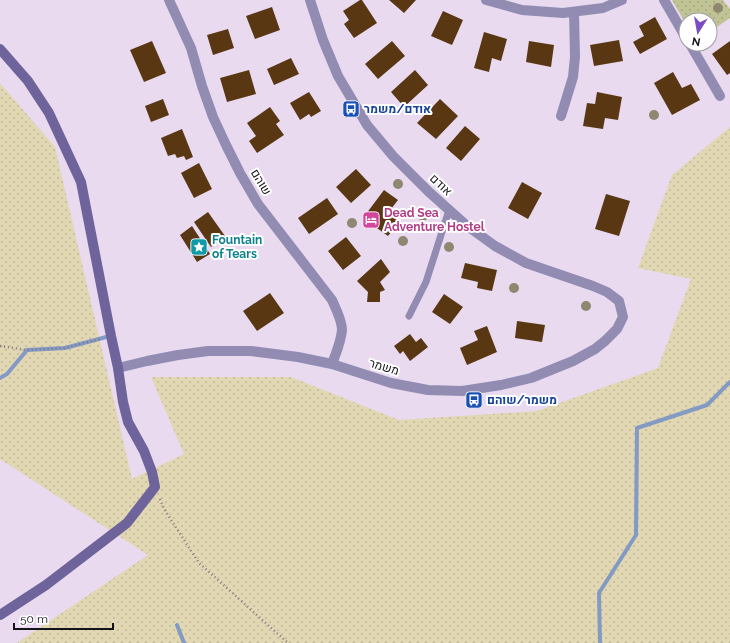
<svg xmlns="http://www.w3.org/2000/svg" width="730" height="643" font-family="Raleway,Heebo,sans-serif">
	<defs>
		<pattern id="grass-dots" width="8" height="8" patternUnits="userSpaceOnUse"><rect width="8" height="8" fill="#c0c495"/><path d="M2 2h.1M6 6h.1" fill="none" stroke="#a4a780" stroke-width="1.8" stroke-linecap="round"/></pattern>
		<pattern id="sand-dots" width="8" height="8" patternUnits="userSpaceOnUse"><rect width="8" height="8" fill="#e1d7b2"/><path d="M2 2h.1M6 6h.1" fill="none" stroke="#c0b898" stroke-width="1.8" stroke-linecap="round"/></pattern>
	</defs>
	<rect width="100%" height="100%" fill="#e9daf0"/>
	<path fill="url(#grass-dots)" d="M672 0H723L730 9V18L710 32V20H686V24Z"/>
	<path fill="url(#sand-dots)" d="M0 83 55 147 132 479 184 454 151 377H291L399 420 537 411 658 368 691 279 638 268 672 175 730 127V643H17L148 555 0 459Z"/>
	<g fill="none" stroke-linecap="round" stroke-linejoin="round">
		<path stroke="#839ac5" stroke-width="4" d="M0 378 7 374 27 350 65 348 110 336
			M177 625 184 643
			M600 643 599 593 636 535 637 428 707 405 730 382"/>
	</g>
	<path fill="#593713" d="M360 0H362L377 23 354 38 344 24 349 20 343 11Z
		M389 0H416L404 13Z
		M272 7 280 30 255 39 246 16Z
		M443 11 463 20 452 45 431 36Z
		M655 17 667 39 640 54 633 42 644 36 639 26Z
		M228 29 234 48 213 55 207 35Z
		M484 32 507 39 501 61 492 58 489 72 474 68Z
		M619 40 623 61 594 66 590 45Z
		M152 41 166 73 144 82 130 50Z
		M392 41 405 56 378 79 365 64Z
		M529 41 554 45 551 67 526 62Z
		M730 41V73L727 75 712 54Z
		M291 58 299 74 274 85 267 69Z
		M249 70 256 94 227 102 220 78Z
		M415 70 428 85 404 107 391 92Z
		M673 72 682 88 691 84 700 100 672 115 654 83Z
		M309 92 321 111 311 117 309 114 300 120 290 103Z
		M597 92 622 97 618 120 605 118 603 129 583 126 587 103 595 104Z
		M163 99 169 115 151 122 145 106Z
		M440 99 458 116 436 139 417 123Z
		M270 107 280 121 276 124 284 135 257 153 249 141 256 136 247 123Z
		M465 126 480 139 461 161 446 148Z
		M182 129 193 157 186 160 184 156 177 158 175 154 168 156 161 138Z
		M199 163 212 189 194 198 181 173Z
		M356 169 371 185 351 203 336 187Z
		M522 182 542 193 528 219 508 208Z
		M384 190 398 200 388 213 400 221 388 236 363 218Z
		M606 194 630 201 619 236 595 229Z
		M327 198 338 214 309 234 298 218Z
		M208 212 225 236 211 247 194 222Z
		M192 226 210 254 197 262 180 235Z
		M346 237 361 256 343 270 328 251Z
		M381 259 390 272 380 282 385 290 380 292V302H367L368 292 357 281Z
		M465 263 497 270 492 291 477 288 478 282 461 278Z
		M270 293 284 313 257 331 243 311Z
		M444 294 463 307 450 324 432 312Z
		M517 321 545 325 542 342 515 338Z
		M487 326 497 352 467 365 460 348 478 340 474 331Z
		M410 334 416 342 421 338 428 347 410 361 403 351 400 354 394 346Z"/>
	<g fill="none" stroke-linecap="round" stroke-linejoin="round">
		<path stroke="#807685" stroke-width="2.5" stroke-dasharray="1 3" stroke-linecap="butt" d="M0 346 27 350 65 348 100 339
			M160 499 164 509 199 563 288 643"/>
		<path stroke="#928cb3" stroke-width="7" d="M409 316 426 282 449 210"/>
		<path stroke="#928cb3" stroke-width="10" d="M169 0 191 48 202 86 213 117 226 145 240 173 258 204 332 300C336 309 342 320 342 330 341 342 336 353 332 364
			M486 0 522 10 563 13 603 8 622 0
			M664 0 686 38
			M690 44 720 96
			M561 116 573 77 575 57 574 12
			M118 368 147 361 178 355 208 351H251L298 357 332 364 391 383 428 390 462 391 501 385 531 378 573 361 595 349 605 341 617 329 623 317 619 301 607 292 593 286 526 263 495 246 466 225 429 192 393 156 367 125 338 76 323 40 310 0"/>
		<path stroke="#6e639b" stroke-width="10" d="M0 49 28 81 49 113 81 182 111 336 118 368 123 402 128 422 144 451 152 472 155 487 127 523 46 585 0 615"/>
	</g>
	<g fill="#8d886f">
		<circle cx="718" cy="8" r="5"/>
		<circle cx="654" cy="115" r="5"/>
		<circle cx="398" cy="184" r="5"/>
		<circle cx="423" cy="216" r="5"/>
		<circle cx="352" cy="223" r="5"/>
		<circle cx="403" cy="241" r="5"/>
		<circle cx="449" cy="247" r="5"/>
		<circle cx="514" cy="288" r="5"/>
		<circle cx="586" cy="306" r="5"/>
	</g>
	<defs>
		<symbol id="bus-square" viewBox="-11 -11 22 22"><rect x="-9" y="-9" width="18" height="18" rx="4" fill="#1a4fb4" stroke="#fff"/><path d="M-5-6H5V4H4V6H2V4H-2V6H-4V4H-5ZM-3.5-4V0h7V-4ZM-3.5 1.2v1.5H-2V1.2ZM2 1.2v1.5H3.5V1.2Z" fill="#fff"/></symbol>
		<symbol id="hotel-square" viewBox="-11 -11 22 22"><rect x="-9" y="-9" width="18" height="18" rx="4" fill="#d1479c" stroke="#fff"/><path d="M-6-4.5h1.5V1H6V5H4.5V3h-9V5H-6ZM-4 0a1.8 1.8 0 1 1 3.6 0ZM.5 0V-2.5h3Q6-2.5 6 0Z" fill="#fff"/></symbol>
		<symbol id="sight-square" viewBox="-11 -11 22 22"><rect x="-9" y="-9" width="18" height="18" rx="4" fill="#0f9aa8" stroke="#fff"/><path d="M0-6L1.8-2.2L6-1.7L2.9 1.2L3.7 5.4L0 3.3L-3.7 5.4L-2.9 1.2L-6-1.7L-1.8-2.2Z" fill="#fff"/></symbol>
	</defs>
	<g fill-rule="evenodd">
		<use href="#bus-square" x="341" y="99" width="20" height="20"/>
		<use href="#hotel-square" x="361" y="210" width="20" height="20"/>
		<use href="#sight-square" x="189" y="237" width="20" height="20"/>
		<use href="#bus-square" x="464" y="390" width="20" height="20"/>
	</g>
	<g text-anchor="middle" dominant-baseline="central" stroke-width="4" stroke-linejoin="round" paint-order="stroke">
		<g font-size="12" font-weight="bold" fill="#164399" stroke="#fff" text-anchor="start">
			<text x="364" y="109">אודם/משמר</text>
			<text x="487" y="400">משמר/שוהם</text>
		</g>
		<g font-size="12" fill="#17121a" stroke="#fff">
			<text transform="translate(261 182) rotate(59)">שוהם</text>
			<text transform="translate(441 185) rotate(43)">אודם</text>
			<text transform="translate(384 367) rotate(16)">משמר</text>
		</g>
		<g font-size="12" font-weight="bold" fill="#b23c85" stroke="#fff" text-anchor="start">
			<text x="384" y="213">Dead Sea<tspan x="384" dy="14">Adventure Hostel</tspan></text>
		</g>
		<g font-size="12" font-weight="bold" fill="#0d838f" stroke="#fff" text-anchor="start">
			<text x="212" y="240">Fountain<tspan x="212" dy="14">of Tears</tspan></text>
		</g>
	</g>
	<g transform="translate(698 32) rotate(191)"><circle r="19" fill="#ffffff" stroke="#a2a0a3"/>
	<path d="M0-3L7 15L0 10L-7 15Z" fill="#7b4dc5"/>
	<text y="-6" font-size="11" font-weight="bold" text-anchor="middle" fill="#17121a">N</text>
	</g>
	<path d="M14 623v6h99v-6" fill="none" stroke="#17121a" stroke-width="2"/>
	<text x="20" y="623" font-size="12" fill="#17121a" stroke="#ffffff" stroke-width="3" paint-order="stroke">50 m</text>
</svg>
